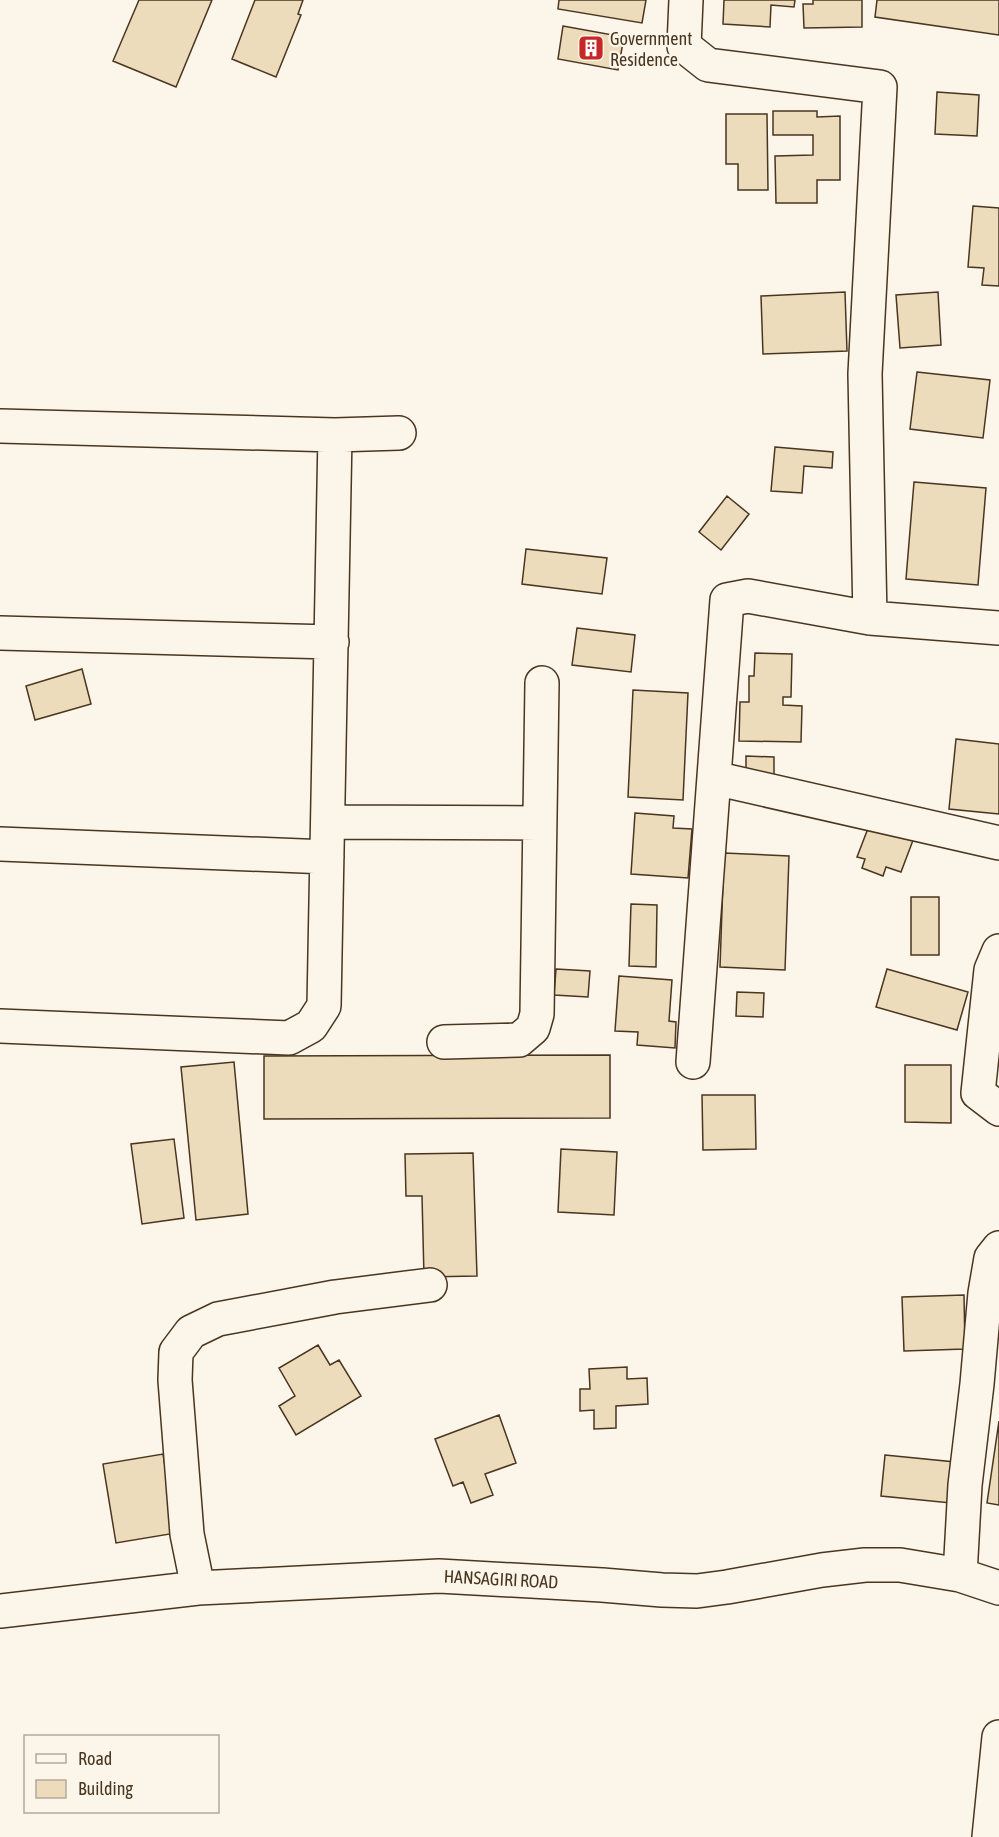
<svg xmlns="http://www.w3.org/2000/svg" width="999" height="1837" font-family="'Asap Condensed',sans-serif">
	<rect width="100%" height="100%" fill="#fbf6e9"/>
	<path fill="#ecdcbc" stroke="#4a3520" stroke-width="1.5" d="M139 0H212L176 87 113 61Z
		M255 0H303L298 14 301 15 276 77 232 59Z
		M559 0H646L642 23 558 9Z
		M724 0H795L794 7 771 5 770 27 723 24Z
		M813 0H862V27L804 28 803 4H813Z
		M877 0H999V35L875 17Z
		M563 26 624 37 618 70 558 59Z
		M937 92 979 95 977 136 935 134Z
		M773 111H817V117L840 116V180H817V203H776L775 156 813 155V135H773Z
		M726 114H767L768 190H738V164H726Z
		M973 206 999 208V286L982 285 984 268 968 267Z
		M845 292 847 351 763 354 761 296Z
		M938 292 941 345 900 348 896 295Z
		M917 372 990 380 983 438 910 429Z
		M775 447 833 452 832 468 804 466 802 493 771 491Z
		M914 482 986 488 978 585 906 579Z
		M727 496 749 514 721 550 699 532Z
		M526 549 607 558 602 594 522 584Z
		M577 628 635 635 631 672 572 665Z
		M755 653 792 654 791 697H783V705L802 706 801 742 739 741 740 702H749V676H754Z
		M82 669 91 704 35 720 26 686Z
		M633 690 688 693 683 800 628 797Z
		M956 739 999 744V814L949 809Z
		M746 756 774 757V778H746Z
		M635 813 674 816 673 828 692 829 688 878 631 874Z
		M872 818 915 835 901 872 886 867 883 876 862 868 865 859 857 857Z
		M724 853 789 856 785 970 720 967Z
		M911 897H939V955H911Z
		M631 904 657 905 656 967 629 966Z
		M556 969 590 971 588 997 554 995Z
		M887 969 968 992 957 1030 876 1007Z
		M619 976 672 980 669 1021 676 1022 675 1048 637 1045 638 1032 615 1031Z
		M737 992 764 993 763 1017 736 1016Z
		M610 1055V1118L264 1119V1056Z
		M234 1062 248 1214 196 1220 181 1067Z
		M905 1065H951V1123L905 1122Z
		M702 1095H755L756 1149 703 1150Z
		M174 1139 184 1218 142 1224 131 1144Z
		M561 1149 617 1152 614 1215 558 1212Z
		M473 1153 477 1276 424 1277 422 1196H406L405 1154Z
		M964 1295 965 1349 904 1351 902 1297Z
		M318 1345 330 1365 339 1360 361 1396 296 1435 279 1406 295 1396 279 1368Z
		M627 1367V1379L647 1378 648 1404 616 1406V1428L594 1429V1410L580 1411V1389H590L589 1369Z
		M499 1415 516 1463 485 1474 493 1495 471 1503 463 1482 453 1486 435 1439Z
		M999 1421V1505L987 1503Z
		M163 1454 176 1533 116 1543 103 1464Z
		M885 1455 955 1462 951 1503 881 1496Z"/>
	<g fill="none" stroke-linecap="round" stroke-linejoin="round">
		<defs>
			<path id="minor" d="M686 0 684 46 708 65 880 87 865 374 870 618
				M0 426 335 435 399 433
				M0 633 332 642
				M714 778 999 843
				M328 822 539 823
				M0 844 327 857
				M999 951 991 970 978 1093 999 1109
				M0 1026 289 1038 311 1026 324 1006 335 435
				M444 1042 519 1040 533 1028 537 1014 542 683
				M693 1062 727 600 748 596 870 618 999 628
				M960 1575 965 1485 977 1384 985 1293 991 1258 999 1248
				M198 1588 187 1534 175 1380 176 1352 191 1332 218 1319 335 1297 430 1285
				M0 1611 198 1588 439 1576 602 1585 662 1590 697 1591 727 1587 822 1570 865 1565H900L960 1575 999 1588
				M989 1837 999 1737"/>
		</defs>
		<use href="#minor" stroke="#4a3520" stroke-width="36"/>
		<use href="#minor" stroke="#fbf6e9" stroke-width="33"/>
	</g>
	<defs>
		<symbol id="building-square" viewBox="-11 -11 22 22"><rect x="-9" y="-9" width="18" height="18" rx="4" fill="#c62828" stroke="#fbf6e9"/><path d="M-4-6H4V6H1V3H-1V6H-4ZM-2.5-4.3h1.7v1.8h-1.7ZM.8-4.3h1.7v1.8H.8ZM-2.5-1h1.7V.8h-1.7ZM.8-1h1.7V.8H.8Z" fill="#fff"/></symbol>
	</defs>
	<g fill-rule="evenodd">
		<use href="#building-square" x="576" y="33" width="30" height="30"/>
	</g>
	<g text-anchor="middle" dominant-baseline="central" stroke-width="4.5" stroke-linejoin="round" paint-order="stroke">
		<g font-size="18" fill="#4a3520" stroke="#fbf6e9" text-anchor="start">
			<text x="610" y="38">Government<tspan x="610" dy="21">Residence</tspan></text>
		</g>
		<g font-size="18" fill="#4a3520" stroke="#fbf6e9">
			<text transform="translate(501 1579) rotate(3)">HANSAGIRI ROAD</text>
		</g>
	</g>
	<rect x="24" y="1735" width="195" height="78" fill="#fbf6e9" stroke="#b4a999" stroke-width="1.5"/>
	<rect x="36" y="1754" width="30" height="9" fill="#fbf6e9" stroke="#b4a999" stroke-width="1.5"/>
	<text x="78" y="1765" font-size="18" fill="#4a3520">Road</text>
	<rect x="36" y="1780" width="30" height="18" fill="#ecdcbc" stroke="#b4a999" stroke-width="1.5"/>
	<text x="78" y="1795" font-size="18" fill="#4a3520">Building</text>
</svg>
